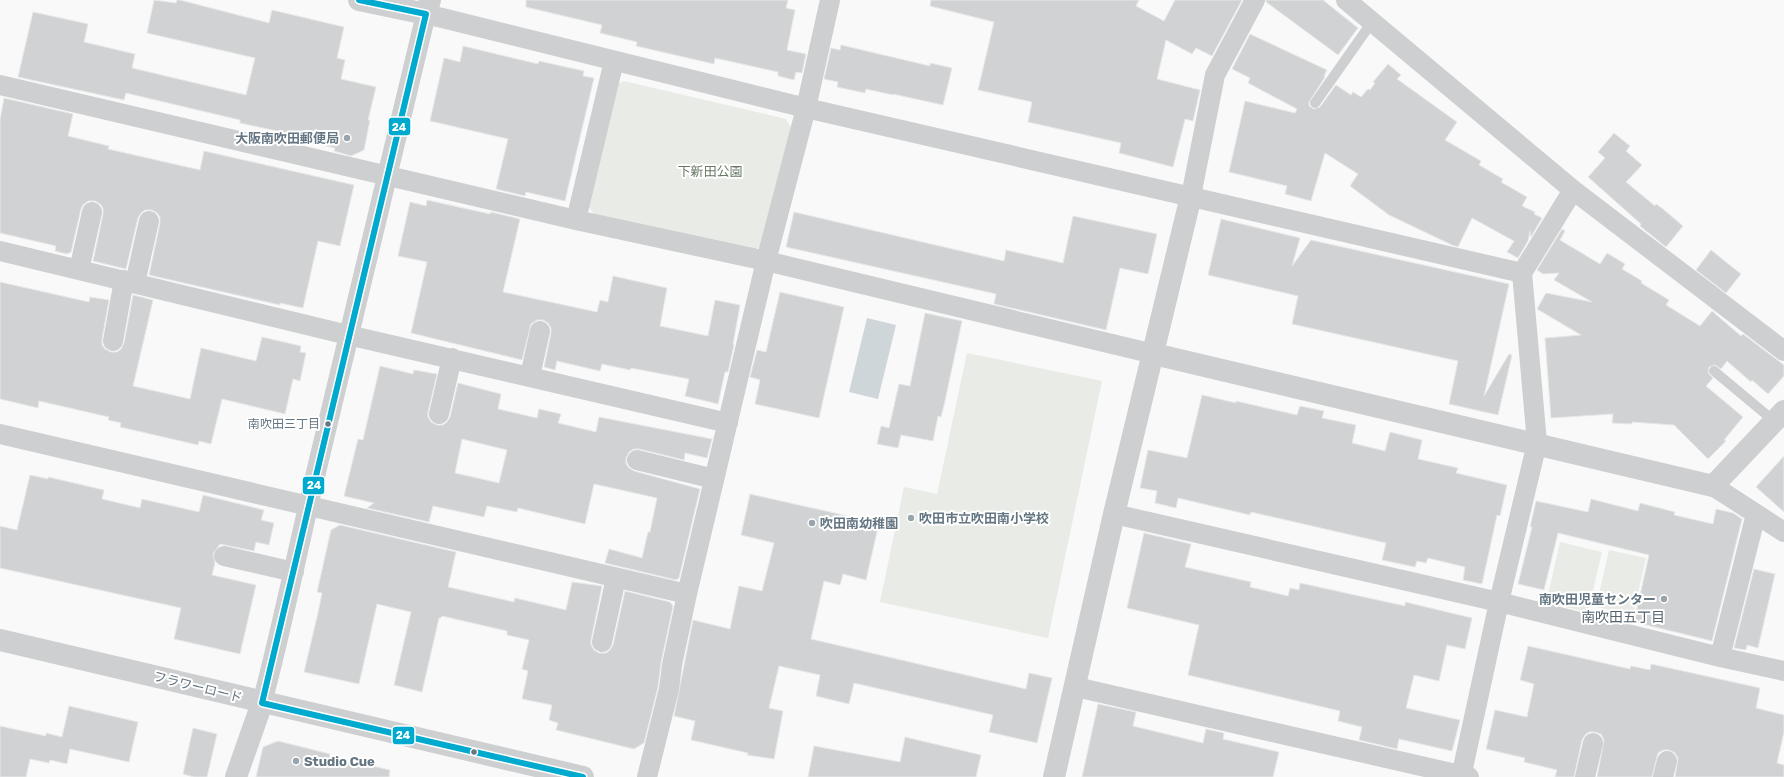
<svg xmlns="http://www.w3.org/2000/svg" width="1784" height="777" font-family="Rubik,'Noto Sans JP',sans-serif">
	<rect width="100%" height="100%" fill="#f9f9f9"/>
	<path fill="#e8ebe6" d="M624 81 786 119 791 128 764 244 752 252 594 214 587 205 616 85Z
		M967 353 1102 381 1048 638 880 602 904 487 937 494Z
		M1560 542 1602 552 1588 612 1546 603Z
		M1609 550 1646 558 1633 615 1596 607Z"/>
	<path fill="#ced6d9" d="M867 318 896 325 878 399 849 392Z"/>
	<path fill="#d0d2d3" stroke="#e8e8e8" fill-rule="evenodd" d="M154 0 176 3 177 0H180L269 23 272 10 344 27 337 58 345 60 341 79 376 87 368 120H370L364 150 351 156 334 151 335 148 281 136 282 132 240 123V120L126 93 124 100 18 77 33 12 88 24 84 42 135 54 132 68 246 95 255 58 147 33Z
		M526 0H788L786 8 795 10 787 50 806 54 802 73 796 72 794 80 778 76V72L715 58 714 64 636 46 637 42 600 33 602 25 526 7Z
		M931 0H1139L1136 6 1164 21 1175 0H1242L1212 56 1196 48 1192 54 1166 40 1157 79 1200 90 1193 121 1185 119 1173 167 1119 153 1121 143 1028 122 1032 102 978 90 994 22 930 6Z
		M1266 0H1323L1358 28 1338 55 1266 2Z
		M1250 34 1327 70 1324 76 1325 77 1309 102V106L1314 109 1320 107 1336 85 1351 95 1353 92 1361 97 1368 89 1370 90 1375 83 1373 82 1388 64 1401 75 1397 79 1457 122 1445 140 1481 161 1479 165 1503 179 1501 182 1527 197 1522 206 1535 212 1534 214 1542 218 1531 237 1530 231 1528 241 1518 258 1507 252 1514 241 1472 218 1458 247 1452 245 1389 215 1350 186 1358 174 1325 153 1311 201 1285 194 1287 186 1229 172 1245 101 1295 113 1297 109 1248 83 1250 78 1232 69Z
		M841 45 930 66V63L952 68 943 105 893 94V95L866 89 865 93 837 87 838 82 824 79 831 48 840 50Z
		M463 46 538 64 539 61 584 71 583 76 594 78 565 201 526 192 525 196 496 189 508 139 430 121 444 58 460 62Z
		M4 98 73 114 68 136 109 146 108 149 200 170 204 151 354 185 340 246 318 241 303 308 280 303V305L149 275 160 223V217L157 213 152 210H145L141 213 138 218 126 269 93 261 103 214V208L100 204 95 201H88L83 205 81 209 71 252 67 254 55 251 56 246 0 233V120Z
		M1614 133 1630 146 1626 151 1642 165 1626 182 1655 206 1656 204 1663 209 1683 226 1666 247 1640 226 1641 224 1588 177 1605 158 1598 152Z
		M427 200 490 214 491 212 520 219 503 292 597 312 600 300 608 302 613 276 667 288 660 326 708 336 715 300 740 305 733 344 734 345 728 372H725L718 404 685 396 689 379 631 368 630 370 602 364 600 371 557 361 555 370 544 367 551 333V328L548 323 543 320H537L531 324 522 360 411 333 427 262 398 256 410 202 426 206Z
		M794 212 1004 261 1006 250 1063 263 1073 216 1157 234 1148 274 1120 268 1106 330 994 304 996 294 786 247Z
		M1221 219 1300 238 1292 266 1311 240 1509 284 1484 396 1509 354 1512 355 1498 415 1449 404 1458 361 1292 324 1298 296 1208 275Z
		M1562 229 1565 231 1560 240 1600 264 1607 253 1625 264 1622 269 1642 281 1641 283 1669 300 1666 305 1700 326 1712 311 1741 336 1743 334 1784 365V376L1768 394 1752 380 1751 382 1727 361 1721 369 1715 365 1709 367 1708 373 1713 378 1706 386 1743 417 1724 440 1726 441 1708 459 1674 425 1632 422V424L1612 423 1613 414 1551 418 1545 338 1581 335 1537 309 1546 293 1592 302 1554 280 1559 273 1543 274 1537 270Z
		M1711 250 1741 274 1726 293 1696 270Z
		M0 282 89 302 90 297 109 300 102 339V345L105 349 111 352H117L121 349 124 343 133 295 153 300 133 386 190 399 201 348 256 361 262 337 301 346 300 352 306 353 300 381 293 379 285 414 222 399 211 444 199 441 198 445 120 427 121 423 108 420 109 417 39 401 38 408 0 399Z
		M780 292 844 307 819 418 755 404 760 380 750 377 757 350 766 352Z
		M925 313 962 321 945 401 941 417 938 416 933 441 901 435 898 448 877 444 881 426 889 428 899 384 910 386Z
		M380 366 413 374 414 370 437 374 428 412V417L431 422 437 425H443L447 422 450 417 458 383 501 394 498 409 537 418 539 409 561 414 558 423 596 432 599 417 712 439 707 458 685 453 684 460 639 449H634L629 452 626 458V464L629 468 634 471 700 489 679 578 676 580 605 563 609 549 642 558 648 532H650L657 498 594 484 585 524 518 508 517 512 487 506 484 517 433 506 429 522 367 508 374 503 344 496 358 439 363 440ZM462 439 507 450 499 483 455 473Z
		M1202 395 1236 403V401L1297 415 1300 406 1324 411 1322 418 1356 425 1352 443 1385 451 1390 432 1422 440 1418 459 1458 468 1456 473 1507 485 1500 516 1497 515 1482 584 1463 580 1465 567 1428 558 1426 563 1417 561 1415 567 1382 560 1386 543 1251 512 1250 515 1178 498 1176 508 1155 503 1157 491 1140 488 1148 450 1187 458Z
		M1784 456V512L1756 487Z
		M30 475 48 479V477L104 490 102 499 140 508 142 499 199 512 203 495 264 510 261 520 274 523 269 545 256 542 254 551 220 544 213 554 215 563 212 575 256 585 240 654 174 639 181 608 0 568V526L17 530Z
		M750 494 879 523 866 580 843 574 840 585 824 581 811 639 1026 689 1029 673 1052 678 1037 743 989 732 993 715 854 683 849 704 816 696 820 675 779 666 769 708 783 711 774 759 747 755 748 753 691 740 695 721 674 716 693 620 730 629 739 586 762 591 774 543 741 535Z
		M1591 499 1638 511 1640 503 1675 512 1674 515 1713 524 1716 509 1733 513 1742 519 1712 641 1634 622 1649 555 1558 533 1544 590 1518 584 1532 527H1530L1536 501 1588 512Z
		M340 525 456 552 448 587 514 602 515 598 566 610 572 582 602 586 591 640V645L594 650 599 653H606L610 650 613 645 625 591 670 602 673 606 661 663 658 687 644 743 634 749 556 730 558 723 549 720 552 705 522 699 528 671 522 669 529 640 507 635V631L442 616 441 618H439L422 692 394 685 411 612 377 604 359 684 304 672 318 613 322 593 317 592 331 530Z
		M1144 533 1191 544 1185 567 1251 582 1250 587 1288 596 1290 588 1299 590 1300 583 1405 606V602L1472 618 1465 649 1447 645 1439 681 1414 675 1406 708 1460 720 1452 751 1399 739 1397 749 1359 740 1362 727 1338 721 1340 711 1188 675 1199 625 1127 608Z
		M1754 569 1775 574 1758 648 1747 645 1746 650 1734 648Z
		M1528 646 1630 669 1631 666 1650 670 1651 664 1760 688 1756 708 1784 715V732L1777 763 1784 765V777H1675L1678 758 1675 753 1669 750H1663L1658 753 1652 777H1597L1604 740 1601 734 1595 732H1589L1585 735 1582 740 1574 777H1555L1557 770 1524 762 1525 758 1486 749 1495 710 1527 717 1534 684 1520 680Z
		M1098 704 1136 712 1133 726 1203 743 1206 729 1224 733 1223 739 1279 752 1273 777H1082Z
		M69 706 138 722 129 762 70 749 67 764 50 760 49 763 30 759 26 777H0V726L46 736V733L62 737Z
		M193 728 217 734 207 777H194L183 774Z
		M905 737 981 755 976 777H808L814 746 900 762Z
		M278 741 330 754 329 756 390 770 389 777H256L263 747Z"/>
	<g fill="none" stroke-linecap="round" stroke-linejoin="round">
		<path stroke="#cecfd0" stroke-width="10" d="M1315 103 1372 22
			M1714 371 1774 421"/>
		<path stroke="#cecfd0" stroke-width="20" d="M1346 0 1573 190 1784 351
			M0 85 576 220 766 261 1154 354
			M1191 196 1215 75 1255 0
			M576 220 614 61
			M0 251 348 335 728 423
			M79 270 92 212
			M135 283 149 221
			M113 341 124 280
			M530 376 540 331
			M439 414 452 358
			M0 434 687 594
			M637 460 714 479
			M1713 486 1784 532
			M1114 514 1499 602 1720 657 1784 671
			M224 556 294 572
			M602 642 616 578
			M1720 657 1756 514
			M1076 687 1469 777
			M262 703C283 624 299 543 318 464 353 314 389 164 426 14L806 108 1522 273
			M647 777 669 689 672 665 687 594 766 261 806 108 830 0
			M1461 777 1499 602 1537 443 1522 273 1573 190
			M1585 777 1593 743
			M1663 777 1667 761"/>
		<path stroke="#cecfd0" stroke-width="22" d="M359 0 426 14 430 0
			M1154 354 1713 486 1784 411
			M0 640 583 777
			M236 777 262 703
			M1054 777 1114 514 1191 196"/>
		<defs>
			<path id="bus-1" d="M359 0 426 14 262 703 583 777"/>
		</defs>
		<use href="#bus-1" stroke="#fff" stroke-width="9"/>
		<use href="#bus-1" stroke="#00a9ce" stroke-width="6"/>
	</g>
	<g fill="#99a4ac" stroke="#fff" stroke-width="1.5">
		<circle cx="347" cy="138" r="4"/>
		<circle cx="911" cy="518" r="4"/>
		<circle cx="812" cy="523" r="4"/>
		<circle cx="1664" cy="599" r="4"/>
		<circle cx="296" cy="761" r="4"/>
	</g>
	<g fill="#657683" stroke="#fff" stroke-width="1.5">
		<circle cx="328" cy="424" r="3.5"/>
		<circle cx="474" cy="752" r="3.5"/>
	</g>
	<g text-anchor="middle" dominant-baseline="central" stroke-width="4" stroke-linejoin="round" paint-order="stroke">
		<g font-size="12" fill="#657683" stroke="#fff" text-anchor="end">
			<text x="320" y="424">南吹田三丁目</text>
		</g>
		<g font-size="13" font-weight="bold" fill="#657683" stroke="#fff" text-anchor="start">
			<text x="339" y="138" text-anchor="end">大阪南吹田郵便局</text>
			<text x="919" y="518">吹田市立吹田南小学校</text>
			<text x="820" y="523">吹田南幼稚園</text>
			<text x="1656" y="599" text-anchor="end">南吹田児童センター</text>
			<text x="304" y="761">Studio Cue</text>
		</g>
		<g font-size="13" fill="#687a64" stroke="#fff">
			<text x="710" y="171">下新田公園</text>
		</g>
		<g font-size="13" fill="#657683" stroke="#fff">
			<text transform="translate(198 687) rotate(14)">フラワーロード</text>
		</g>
		<g font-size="14" fill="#57646e" stroke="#fff">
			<text x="1623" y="617">南吹田五丁目</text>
		</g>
	</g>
	<g stroke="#fff" stroke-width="1.5">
		<rect x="388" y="117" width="23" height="19" rx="4" fill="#00a9ce"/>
		<rect x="302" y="476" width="23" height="19" rx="4" fill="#00a9ce"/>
		<rect x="392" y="726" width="23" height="19" rx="4" fill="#00a9ce"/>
	</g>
	<g font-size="11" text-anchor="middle" font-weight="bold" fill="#fff">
		<text x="399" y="131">24</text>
		<text x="314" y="489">24</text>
		<text x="403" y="739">24</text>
	</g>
</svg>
